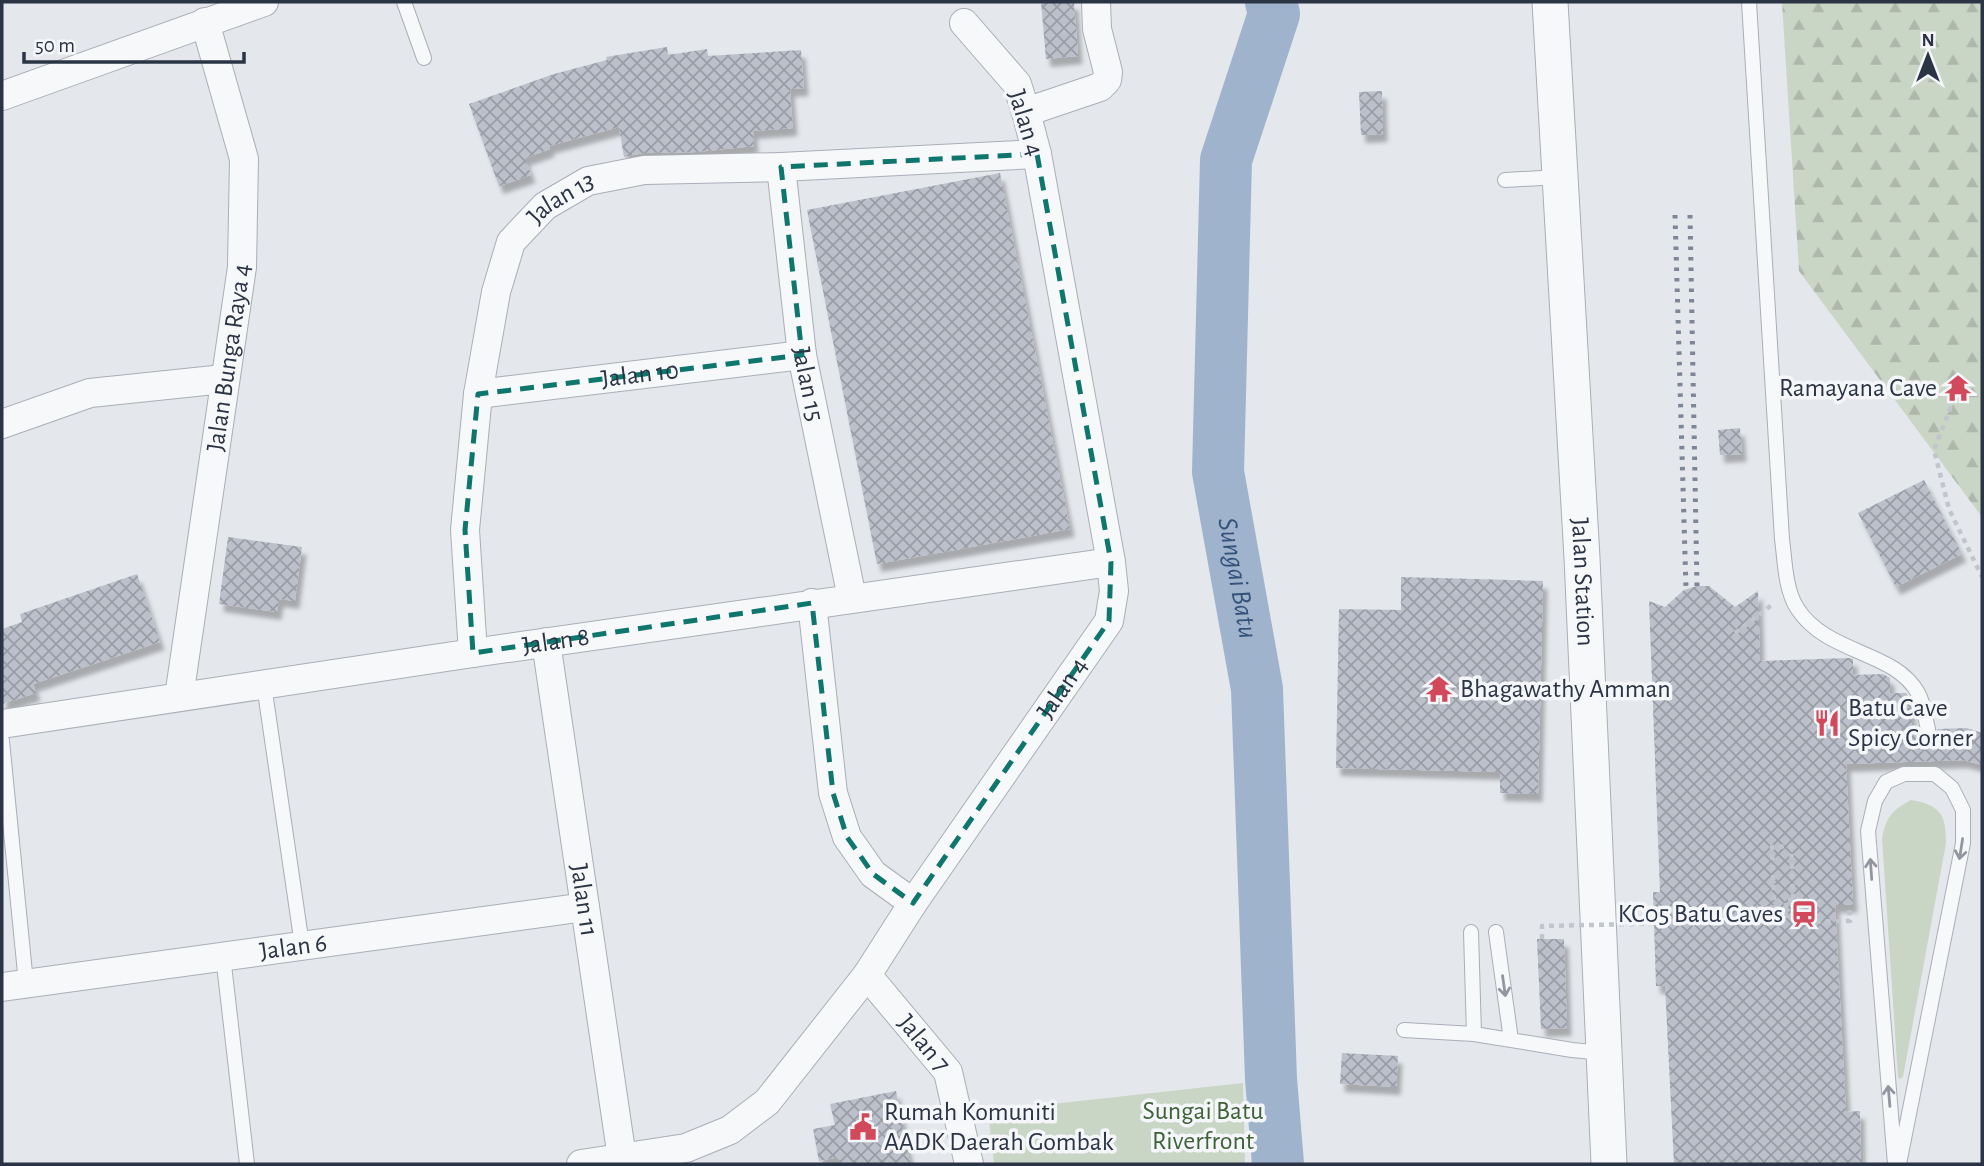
<svg xmlns="http://www.w3.org/2000/svg" width="1984" height="1166" font-family="'Alegreya Sans',sans-serif">
	<defs>
		<pattern id="forest-firs" width="22" height="20" patternUnits="userSpaceOnUse" patternTransform="scale(1.75)"><rect width="22" height="20" fill="#c9d6c5"/><path d="M5 1l3.5 6h-7zM16 11l3.5 6h-7z" fill="#adb8ab"/></pattern>
		<pattern id="building-cross-hatch" width="8" height="8" patternUnits="userSpaceOnUse" patternTransform="scale(1.75)"><rect width="8" height="8" fill="#bbc0ca"/><path d="M0 0l8 8M0 8l8-8" fill="none" stroke="#989da6"/></pattern>
		<filter id="shadow"><feDropShadow dx="4.5" dy="8" stdDeviation="2" flood-color="#0004"/></filter>
	</defs>
	<rect width="100%" height="100%" fill="#e4e7ec"/>
	<path fill="#c9d6c5" d="M1911 800C1940 805 1946 814 1946 843L1903 1077 1900 1079 1898 1077 1882 838C1887 816 1891 811 1911 800Z
		M1243 1083 1245 1164H994L988 1111Z"/>
	<path fill="url(#forest-firs)" d="M1782 2H1982V517L1799 271Z"/>
	<g fill="none" stroke-linecap="round" stroke-linejoin="round">
		<path stroke="#9fb4cc" stroke-width="52" id="s1" d="M1271 2 1274 14 1226 160 1218 472 1257 689 1271 1079 1278 1164"/>
	</g>
	<path fill="url(#building-cross-hatch)" filter="url(#shadow)" d="M1041 2H1074L1078 56 1046 59Z
		M667 47 668 55 707 49 708 56 801 50 804 88 790 89 793 128 753 131 754 146 696 152 643 153 624 157 619 127 549 146 550 149 525 158 531 175 499 186 469 104 554 74 607 60 606 57Z
		M1382 91 1383 134 1361 135 1359 92Z
		M1000 173 1070 529 877 564 807 210Z
		M1740 428 1742 454 1720 455 1718 430Z
		M1924 480 1962 554 1896 587 1858 513Z
		M228 537 302 547 295 601 279 599 277 612 219 604Z
		M137 574 160 642 33 684 36 693 2 704V629L22 622 20 614Z
		M1401 577 1543 581 1538 794 1500 793V772L1336 768 1339 609 1401 610Z
		M1697 586H1709L1735 607 1758 591 1760 661 1849 658 1853 659V675L1883 674 1890 678V693H1906L1911 700 1912 730H1918L1925 738 1934 736 1937 729 1967 728 1982 733V765L1963 760 1846 764 1853 905H1835L1846 1112 1860 1111 1861 1164H1674L1665 986H1656L1653 892H1660L1649 601 1665 607 1684 590Z
		M1537 939H1564L1567 1028 1541 1029Z
		M1342 1053 1398 1056 1396 1087 1340 1084Z
		M896 1091 910 1164H840L838 1157 819 1161 813 1129 835 1125 830 1104Z"/>
	<g fill="none" stroke-linecap="round" stroke-linejoin="round">
		<defs>
			<path id="service" d="M404 2 424 58
				M1749 2 1782 539C1785 561 1785 589 1797 608 1827 655 1894 650 1918 693 1924 703 1925 718 1928 729
				M1505 180 1560 177
				M264 685 302 945
				M2 741 26 983
				M1471 932 1474 1034
				M1496 932 1511 1040
				M223 956 247 1164
				M1404 1030 1474 1034 1572 1050 1603 1053
				M1895 1164 1868 831 1875 801 1886 782 1904 774H1935L1952 788 1963 810V843L1899 1164"/>
			<g id="minor">
				<path d="M2 96 264 2"/>
				<path d="M1026 112 1100 87 1107 80 1108 72 1097 29 1096 2"/>
				<path id="s2" d="M781 167 802 355 852 598"/>
				<path id="s3" d="M478 394 802 355"/>
				<path d="M2 424 90 393 224 379"/>
				<path d="M812 603 833 793 847 837 873 874 913 903"/>
				<path id="s4" d="M546 642 622 1158"/>
				<path id="s5" d="M473 653 465 530 478 394 496 292 511 242 545 206 588 181 644 170 781 167 1037 154"/>
				<path id="s6" d="M179 697 242 267 244 159 205 22"/>
				<path id="s7" d="M2 724 473 653 1111 562"/>
				<path id="s8" d="M867 975 948 1072 969 1164"/>
				<path id="s9" d="M2 987 585 907"/>
				<path id="s10" d="M581 1164 686 1148 730 1130 767 1102 867 975 913 903 1109 621 1114 591 1111 562 1037 154 1026 112 1017 84 964 23"/>
			</g>
			<g id="tertiary">
				<path id="s11" d="M1550 2 1582 558 1609 1164"/>
			</g>
		</defs>
		<use href="#service" stroke="#a9aeb7" stroke-width="16"/>
		<use href="#minor" stroke="#a9aeb7" stroke-width="30"/>
		<use href="#tertiary" stroke="#a9aeb7" stroke-width="37"/>
		<path stroke="#c2c5cb" stroke-width="4.5" stroke-dasharray="5 5" stroke-linecap="butt" d="M1958 388 1934 450 1949 509 1982 577
			M1735 633 1773 604
			M1793 899 1786 900V921H1775L1772 847 1791 846 1794 922 1850 921 1849 905"/>
		<use href="#service" stroke="#f7f8fa" stroke-width="14"/>
		<use href="#minor" stroke="#f7f8fa" stroke-width="28"/>
		<use href="#tertiary" stroke="#f7f8fa" stroke-width="35"/>
		<path stroke="#7d8696" stroke-width="5" stroke-dasharray="3.5 7" stroke-linecap="butt" d="M1675 215 1686 589
			M1690 215 1697 586"/>
		<path stroke="#c2c5cb" stroke-width="4.5" stroke-dasharray="5 5" stroke-linecap="butt" d="M1542 939V926L1775 921"/>
	</g>
	<defs><path id="oneway-shaft" d="M-6 0H5M1.5-3L5.5 0L1.5 3" fill="none" stroke-width="1.6" stroke-linecap="round" stroke-linejoin="round" transform="scale(1.75)"/></defs>
	<g stroke="#9196a0">
		<use href="#oneway-shaft" transform="translate(1961 849) rotate(99)"/>
		<use href="#oneway-shaft" transform="translate(1871 869) rotate(-94)"/>
		<use href="#oneway-shaft" transform="translate(1504 986) rotate(82)"/>
		<use href="#oneway-shaft" transform="translate(1889 1096) rotate(-95)"/>
	</g>
	<path fill="none" stroke="#0f766e" stroke-width="5" stroke-dasharray="14 9" stroke-linejoin="round" d="M1037 154 1111 562 1109 621 913 903 873 874 847 837 833 793 812 603 473 653 465 530 478 394 802 355 781 167Z"/>
	<defs>
		<symbol id="temple-bare" viewBox="-9 -9 18 18"><path d="M0-6L5-2H3V0L6.5 2.5H4V6H1.5V3h-3V6H-4V2.5H-6.5L-3 0V-2H-5Z" fill="#d1495b" stroke="#f4f6f9" stroke-width="2.5" paint-order="stroke"/></symbol>
		<symbol id="restaurant-bare" viewBox="-9 -9 18 18"><path d="M-5-6h1v4h1v-4h1v4h1v-4h1v5L-1.5 .5V6h-2V.5L-5-1ZM5-6V6H3V1.5H1.5Q1.5-4 5-6Z" fill="#d1495b" stroke="#f4f6f9" stroke-width="2.5" paint-order="stroke"/></symbol>
		<symbol id="station-bare" viewBox="-9 -9 18 18"><path d="M-3-6H3Q5-6 5-4V2Q5 4 3 4L4.5 6H3L1.5 4h-3L-3 6H-4.5L-3 4Q-5 4-5 2V-4Q-5-6-3-6ZM-3.5-4v3h7v-3ZM-3.5 1v1.5H-2V1ZM2 1v1.5H3.5V1Z" fill="#d1495b" stroke="#f4f6f9" stroke-width="2.5" paint-order="stroke"/></symbol>
		<symbol id="civic-bare" viewBox="-9 -9 18 18"><path d="M-.6-6.5H3V-4.5H.6V-3L4-1V1h2V6H-6V1h2V-1L-.6-3ZM-1.2 2.5V6h2.4V2.5Z" fill="#d1495b" stroke="#f4f6f9" stroke-width="2.5" paint-order="stroke"/></symbol>
	</defs>
	<g fill-rule="evenodd">
		<use href="#temple-bare" x="1939" y="369" width="38" height="38"/>
		<use href="#temple-bare" x="1420" y="670" width="38" height="38"/>
		<use href="#restaurant-bare" x="1808" y="704" width="38" height="38"/>
		<use href="#station-bare" x="1785" y="895" width="38" height="38"/>
		<use href="#civic-bare" x="844" y="1108" width="38" height="38"/>
	</g>
	<g text-anchor="middle" dominant-baseline="central" stroke-width="7" stroke-linejoin="round" paint-order="stroke">
		<g font-size="26" fill="#2b3445" stroke="#f4f6f9">
			<text transform="translate(1026 123) rotate(73)">Jalan 4</text>
			<text stroke="none"><textPath href="#s5" startOffset="483">Jalan 13</textPath></text>
			<text stroke="none"><textPath href="#s6" startOffset="343">Jalan Bunga Raya 4</textPath></text>
			<text stroke="none"><textPath href="#s3" startOffset="163">Jalan 10</textPath></text>
			<text stroke="none"><textPath href="#s2" startOffset="219">Jalan 15</textPath></text>
			<text stroke="none"><textPath href="#s11" startOffset="581">Jalan Station</textPath></text>
			<text stroke="none"><textPath href="#s7" startOffset="560">Jalan 8</textPath></text>
			<text stroke="none"><textPath href="#s10" startOffset="709">Jalan 4</textPath></text>
			<text stroke="none"><textPath href="#s4" startOffset="261">Jalan 11</textPath></text>
			<text stroke="none"><textPath href="#s9" startOffset="294">Jalan 6</textPath></text>
			<text stroke="none"><textPath href="#s8" startOffset="89">Jalan 7</textPath></text>
		</g>
		<g font-size="26" fill="#2b3445" stroke="#f4f6f9" text-anchor="start">
			<text x="1937" y="388" text-anchor="end">Ramayana Cave</text>
			<text x="1460" y="689">Bhagawathy Amman</text>
			<text x="1848" y="708">Batu Cave<tspan x="1848" dy="30">Spicy Corner</tspan></text>
			<text x="1783" y="914" text-anchor="end">KC05 Batu Caves</text>
			<text x="884" y="1112">Rumah Komuniti<tspan x="884" dy="30">AADK Daerah Gombak</tspan></text>
		</g>
		<g font-size="26" fill="#3f6138" stroke="#f4f6f9">
			<text x="1203" y="1111">Sungai Batu<tspan x="1203" dy="30">Riverfront</tspan></text>
		</g>
		<g font-size="28" font-style="italic" fill="#34527a" stroke="#f4f6f9">
			<text stroke="none"><textPath href="#s1" startOffset="586">Sungai Batu</textPath></text>
		</g>
	</g>
	<rect width="1984" height="1166" fill="none" stroke="#2b3445" stroke-width="7"/>
	<g transform="translate(1928 56)" stroke="#f4f6f9" stroke-width="5" paint-order="stroke">
	<path d="M0-5L12 26L0 18L-12 26Z" fill="#2b3445"/>
	<text y="-10" font-size="19" font-weight="bold" text-anchor="middle" fill="#2b3445">N</text>
	</g>
	<path d="M24 52v10h220v-10" fill="none" stroke="#2b3445" stroke-width="3.5"/>
	<text x="35" y="52" font-size="21" fill="#2b3445" stroke="#f4f6f9" stroke-width="5" paint-order="stroke">50 m</text>
</svg>
